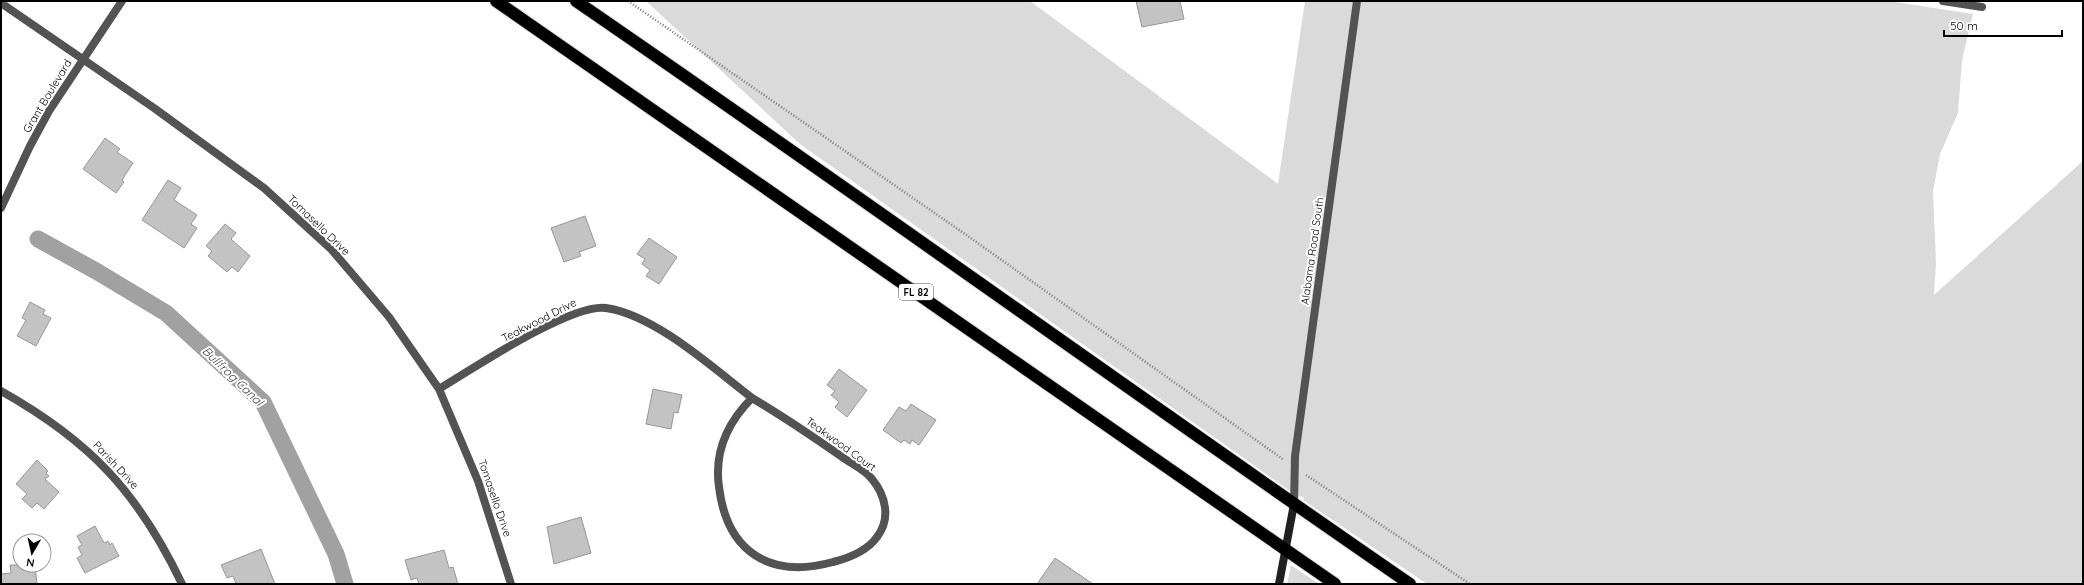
<svg xmlns="http://www.w3.org/2000/svg" width="2084" height="585" font-family="Quicksand,sans-serif">
	<rect width="100%" height="100%" fill="#fff"/>
	<path fill="#dadada" d="M646 1H1030L1278 184 1305 1H1889L1973 14 1962 60 1958 113 1940 154 1933 191 1936 263 1934 295 2083 161V584H1427L1303 500 1304 497 1297 496 800 144Z
		M1291 565 1319 584H1287Z"/>
	<g fill="none" stroke-linecap="round" stroke-linejoin="round">
		<path stroke="#a1a1a1" stroke-width="17" d="M38 239 96 271 166 313 263 402 336 554 345 584"/>
	</g>
	<path fill="#c3c3c3" stroke="#979797" d="M1136 1H1180L1184 19 1142 27Z
		M105 138 120 149 117 152 133 163 122 180 124 182 116 193 83 169Z
		M168 180 181 188 174 200 197 215 191 224 197 228 184 248 142 220Z
		M585 216 596 246 579 252 581 256 564 262 551 228Z
		M225 224 236 233 231 239 250 256 238 272 232 267 227 272 208 256 212 251 206 246Z
		M649 238 677 257 659 284 646 276 650 270 642 264 645 259 637 254Z
		M30 302 45 310 43 314 51 318 36 346 17 336 26 320 22 318Z
		M839 369 867 390 847 417 835 407 839 402 831 395 835 391 827 385Z
		M653 389 682 395 678 413 674 412 671 429 646 424Z
		M911 404 936 420 919 445 912 440 910 444 904 440 901 443 883 430 899 407 906 411Z
		M37 460 48 471 46 473 49 476 45 479 59 492 44 509 37 503 32 508 22 499 27 494 16 484Z
		M581 517 591 553 554 564 547 527Z
		M95 526 104 543 108 541 110 545 112 543 119 556 85 573 77 558 82 555 78 547 82 545 77 536Z
		M261 549 275 584H236L233 576 227 578 221 565Z
		M444 550 449 568 453 567 458 584H419L417 578 411 580 405 560Z
		M1055 558 1093 584H1037Z
		M10 565H35L37 584H1V574L11 573Z"/>
	<g fill="none" stroke-linecap="round" stroke-linejoin="round">
		<defs>
			<path id="highway" d="M496 1 1335 584
				M576 1C856 193 1131 392 1410 584"/>
		</defs>
		<use href="#highway" stroke="#dbdbdb" stroke-width="14"/>
		<path stroke="#757575" stroke-width="2.5" stroke-dasharray="1 2" stroke-linecap="butt" d="M628 1 965 234 1284 460
			M1306 475 1470 584"/>
		<path stroke="#535353" stroke-width="8" d="M1943 1 1982 7
			M1 3 154 108 264 188 331 249 389 317 439 389 478 481 511 584
			M1 208 30 146 49 111 122 1
			M439 389C472 369 571 303 606 308 655 315 713 368 752 398
			M1 391C90 441 138 492 182 584
			M752 398C784 417 815 438 845 459 854 465 866 471 872 479 886 496 891 519 877 537 867 551 849 558 833 562 771 579 727 553 719 487 714 452 727 423 752 398Z
			M1294 504 1295 456 1357 1"/>
		<path stroke="#202020" stroke-width="8" d="M1279 584 1294 504"/>
		<use href="#highway" stroke="#000" stroke-width="12"/>
	</g>
	<g text-anchor="middle" dominant-baseline="central" stroke-width="4" stroke-linejoin="round" paint-order="stroke">
		<rect fill="#fff" stroke="#4c4c4c" stroke-width="1" x="899" y="284" width="34" height="16" rx="3"/>
		<g font-size="10" font-weight="bold" fill="#000">
			<text x="916" y="292">FL 82</text>
		</g>
		<g font-size="11" fill="#000" stroke="#fff">
			<text transform="translate(47 96) rotate(-59)">Grant Boulevard</text>
			<text transform="translate(319 225) rotate(44)">Tomasello Drive</text>
			<text transform="translate(1312 251) rotate(-82)">Alabama Road South</text>
			<text transform="translate(539 320) rotate(-27)">Teakwood Drive</text>
			<text transform="translate(841 444) rotate(36)">Teakwood Court</text>
			<text transform="translate(116 465) rotate(47)">Parish Drive</text>
			<text transform="translate(495 498) rotate(71)">Tomasello Drive</text>
		</g>
		<g font-size="12" font-style="italic" fill="#424242" stroke="#fff">
			<text transform="translate(233 376) rotate(44)">Bullfrog Canal</text>
		</g>
	</g>
	<rect width="2084" height="585" fill="none" stroke="#000000" stroke-width="4"/>
	<g transform="translate(32 553) rotate(189)"><circle r="19" fill="#ffffff" stroke="#999999"/>
	<path d="M0-3L7 15L0 10L-7 15Z" fill="#000000"/>
	<text y="-6" font-size="11" font-weight="bold" text-anchor="middle" fill="#000000">N</text>
	</g>
	<path d="M1944 30v6h118v-6" fill="none" stroke="#000000" stroke-width="2"/>
	<text x="1950" y="30" font-size="12" fill="#000000" stroke="#ffffff" stroke-width="3" paint-order="stroke">50 m</text>
</svg>
